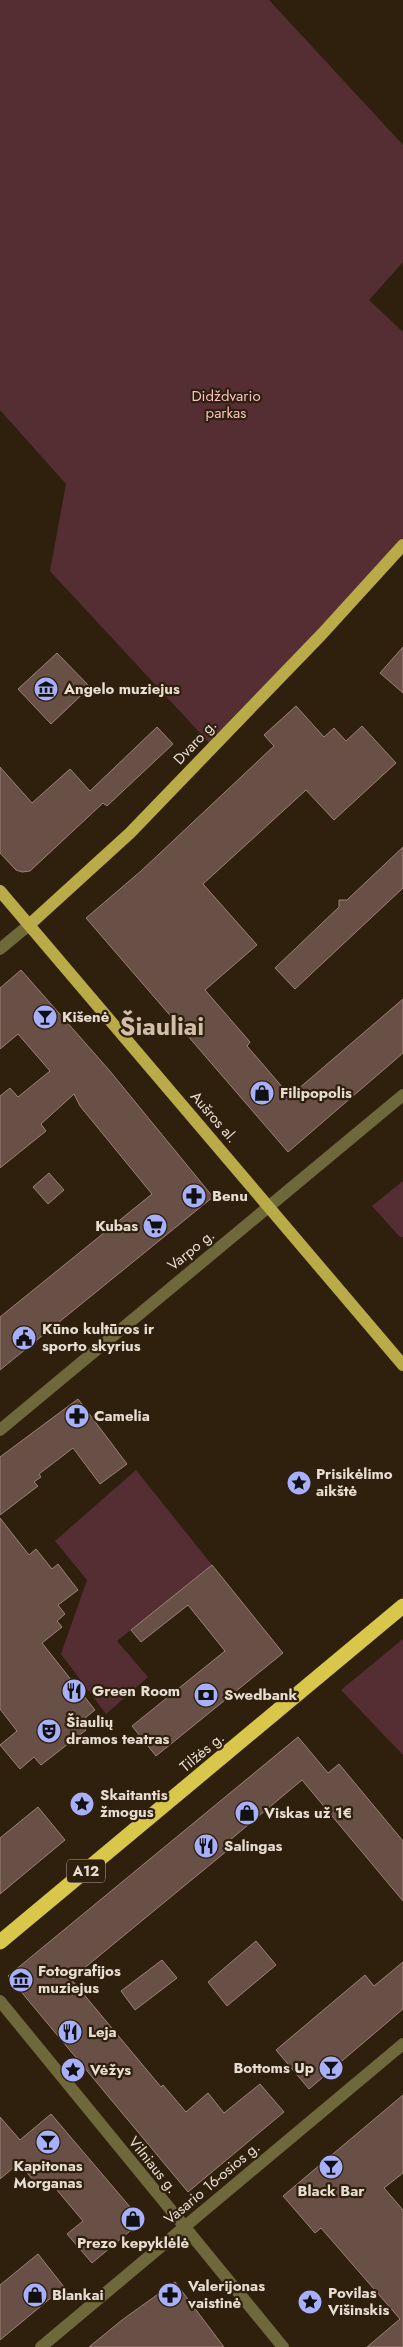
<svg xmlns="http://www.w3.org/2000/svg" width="403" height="2347" font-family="Jost,sans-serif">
	<rect width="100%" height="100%" fill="#2f200e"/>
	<path fill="#552e34" d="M0 0H269L403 145V262L369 300 403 332V545L213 747 50 571 66 484 0 410Z
		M403 1181V1237H400L372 1206Z
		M136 1470 212 1565 117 1641 148 1677 106 1714 61 1654 87 1580 55 1541Z
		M403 1639V1755L341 1690Z"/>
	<path fill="#695047" stroke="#9c8177" d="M403 647V693L380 673Z
		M57 653 90 687 51 724 18 689Z
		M296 706 324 737 334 728 346 741 362 726 396 763 334 820 306 790 203 884 257 945 205 990 250 1042 247 1046 290 1096 403 999V1053L288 1152 86 918 141 871 274 746 264 735Z
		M157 727 173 744 107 806 103 803 30 871 22 872 16 870 0 853V767L32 803 70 769 90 791Z
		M403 847V888L295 989 275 968 339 907V900H347Z
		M21 970 109 1070 213 1197 0 1370V1317L152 1194 80 1106 74 1094 41 1124 46 1131 0 1168V1096L10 1088 18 1097 50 1071 18 1034 0 1049V988Z
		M49 1173 64 1190 48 1204 33 1187Z
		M78 1399 127 1464 100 1484 73 1448 39 1474 41 1477 34 1482 38 1486 0 1515V1457Z
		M0 1518 29 1555 36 1549 52 1569 58 1564 78 1590 58 1605 65 1614 57 1621 62 1627 42 1643 95 1710 80 1722 86 1730 41 1765 34 1757 20 1769 0 1745 17 1731 0 1709Z
		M212 1565 283 1653 156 1756 132 1726 225 1651 188 1605 141 1642 131 1630Z
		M298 1737 328 1773 339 1764 403 1841V1901L302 1780 230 1840 234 1845 71 1979 161 2087 163 2085 186 2112 208 2093 224 2113 260 2084 284 2112 188 2192 8 1976Z
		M38 1807 65 1840 0 1894V1838Z
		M256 1941 276 1965 227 2006 208 1982Z
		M162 1960 177 1978 135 2010 121 1991Z
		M403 1962V2009L309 2089 276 2050 365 1975 374 1986Z
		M403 2095V2173L384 2188 403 2210V2347H367L400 2319 321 2228 315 2233 283 2196Z
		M51 2114 142 2221 92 2263 67 2234 83 2221 51 2183 42 2191 19 2163 0 2179V2117L20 2140Z
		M38 2254 64 2287 0 2340V2285Z
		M175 2282 224 2347H89L122 2320Z"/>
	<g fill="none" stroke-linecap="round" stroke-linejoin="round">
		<path stroke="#6e683b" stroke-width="12" d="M0 949 29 925
			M0 1430 403 1095
			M0 2001 283 2347
			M41 2347 403 2044"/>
		<path stroke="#b9ac48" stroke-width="12" d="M0 891 403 1365
			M29 925 130 833 322 634 403 545"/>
		<path stroke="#d8c74a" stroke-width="15" d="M0 1942 403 1606"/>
	</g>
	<defs>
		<symbol id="museum-disc" viewBox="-11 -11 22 22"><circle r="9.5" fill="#a8b0fc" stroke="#2f200e"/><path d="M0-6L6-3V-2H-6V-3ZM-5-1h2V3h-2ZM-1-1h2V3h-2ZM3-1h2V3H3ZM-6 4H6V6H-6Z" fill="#111"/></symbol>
		<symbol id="bar-disc" viewBox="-11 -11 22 22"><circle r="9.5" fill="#a8b0fc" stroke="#2f200e"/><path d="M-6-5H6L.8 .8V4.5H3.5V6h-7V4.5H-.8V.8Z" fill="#111"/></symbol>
		<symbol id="shop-disc" viewBox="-11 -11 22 22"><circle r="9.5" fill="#a8b0fc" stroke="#2f200e"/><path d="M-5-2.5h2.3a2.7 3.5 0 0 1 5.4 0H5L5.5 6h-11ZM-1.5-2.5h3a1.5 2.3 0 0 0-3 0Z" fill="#111"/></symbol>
		<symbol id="pharmacy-disc" viewBox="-11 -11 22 22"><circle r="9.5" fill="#a8b0fc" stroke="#2f200e"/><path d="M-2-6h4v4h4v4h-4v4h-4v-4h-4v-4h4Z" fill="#111"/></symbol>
		<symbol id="supermarket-disc" viewBox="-11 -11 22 22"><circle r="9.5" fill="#a8b0fc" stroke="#2f200e"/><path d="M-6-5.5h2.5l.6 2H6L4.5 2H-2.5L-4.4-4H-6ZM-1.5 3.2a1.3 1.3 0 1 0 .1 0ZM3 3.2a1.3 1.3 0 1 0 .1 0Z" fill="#111"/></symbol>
		<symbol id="civic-disc" viewBox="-11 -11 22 22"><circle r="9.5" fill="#a8b0fc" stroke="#2f200e"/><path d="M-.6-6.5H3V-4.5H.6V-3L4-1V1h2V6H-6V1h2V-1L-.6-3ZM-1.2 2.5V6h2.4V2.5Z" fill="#111"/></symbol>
		<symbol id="sight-disc" viewBox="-11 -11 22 22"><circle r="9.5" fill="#a8b0fc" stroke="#2f200e"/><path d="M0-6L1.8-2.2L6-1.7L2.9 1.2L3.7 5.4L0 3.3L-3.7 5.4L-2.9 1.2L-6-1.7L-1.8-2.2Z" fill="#111"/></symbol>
		<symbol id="restaurant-disc" viewBox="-11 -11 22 22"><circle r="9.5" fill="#a8b0fc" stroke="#2f200e"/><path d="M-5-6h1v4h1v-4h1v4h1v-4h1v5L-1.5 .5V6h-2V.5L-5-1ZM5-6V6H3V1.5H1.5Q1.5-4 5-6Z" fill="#111"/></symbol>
		<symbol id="bank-disc" viewBox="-11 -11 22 22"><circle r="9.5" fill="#a8b0fc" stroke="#2f200e"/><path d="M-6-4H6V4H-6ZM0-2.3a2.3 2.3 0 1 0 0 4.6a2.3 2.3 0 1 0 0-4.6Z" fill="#111"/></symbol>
		<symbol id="theatre-disc" viewBox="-11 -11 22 22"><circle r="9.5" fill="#a8b0fc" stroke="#2f200e"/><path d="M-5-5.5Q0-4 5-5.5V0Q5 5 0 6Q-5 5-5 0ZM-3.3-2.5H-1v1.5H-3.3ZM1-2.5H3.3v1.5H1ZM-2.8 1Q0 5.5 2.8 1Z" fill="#111"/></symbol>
	</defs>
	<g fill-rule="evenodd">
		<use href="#museum-disc" x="32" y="675" width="28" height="28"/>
		<use href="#bar-disc" x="31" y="1003" width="28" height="28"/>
		<use href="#shop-disc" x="248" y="1079" width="28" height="28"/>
		<use href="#pharmacy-disc" x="180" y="1182" width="28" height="28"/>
		<use href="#supermarket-disc" x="141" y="1212" width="28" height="28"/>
		<use href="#civic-disc" x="10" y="1324" width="28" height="28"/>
		<use href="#pharmacy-disc" x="63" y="1402" width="28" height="28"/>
		<use href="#sight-disc" x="285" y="1469" width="28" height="28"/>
		<use href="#restaurant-disc" x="60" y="1677" width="28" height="28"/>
		<use href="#bank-disc" x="192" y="1681" width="28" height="28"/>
		<use href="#theatre-disc" x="35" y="1717" width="28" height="28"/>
		<use href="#sight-disc" x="68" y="1790" width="28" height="28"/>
		<use href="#shop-disc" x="233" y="1799" width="28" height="28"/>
		<use href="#restaurant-disc" x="192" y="1832" width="28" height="28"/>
		<use href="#museum-disc" x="7" y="1966" width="28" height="28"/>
		<use href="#restaurant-disc" x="56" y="2018" width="28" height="28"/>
		<use href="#bar-disc" x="317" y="2054" width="28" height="28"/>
		<use href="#sight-disc" x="59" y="2056" width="28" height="28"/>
		<use href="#bar-disc" x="34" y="2128" width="28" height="28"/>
		<use href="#bar-disc" x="317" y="2153" width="28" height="28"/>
		<use href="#shop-disc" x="119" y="2205" width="28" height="28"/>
		<use href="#shop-disc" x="21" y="2281" width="28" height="28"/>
		<use href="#pharmacy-disc" x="156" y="2281" width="28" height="28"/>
		<use href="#sight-disc" x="296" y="2288" width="28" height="28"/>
	</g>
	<g text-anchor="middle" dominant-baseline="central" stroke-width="4.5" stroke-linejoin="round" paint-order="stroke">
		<rect fill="#2f200e" stroke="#b0a496" stroke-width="1" x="67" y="1859.5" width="38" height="23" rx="4"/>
		<g font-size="14" font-weight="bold" fill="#e7ddd1">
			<text x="86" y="1871">A12</text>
		</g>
		<g font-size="15" fill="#fabfc7" stroke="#2f200e">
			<text x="226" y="396">Didždvario<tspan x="226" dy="17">parkas</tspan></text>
		</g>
		<g font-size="15" font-weight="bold" fill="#e7ddd1" stroke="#2f200e" text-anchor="start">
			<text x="64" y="689">Angelo muziejus</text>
			<text x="62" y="1017">Kišenė</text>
			<text x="280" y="1093">Filipopolis</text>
			<text x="212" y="1196">Benu</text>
			<text x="138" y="1226" text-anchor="end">Kubas</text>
			<text x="42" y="1329">Kūno kultūros ir<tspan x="42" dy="17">sporto skyrius</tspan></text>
			<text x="94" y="1416">Camelia</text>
			<text x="316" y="1474">Prisikėlimo<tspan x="316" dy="17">aikštė</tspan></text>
			<text x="92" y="1691">Green Room</text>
			<text x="224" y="1695">Swedbank</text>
			<text x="66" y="1722">Šiaulių<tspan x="66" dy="17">dramos teatras</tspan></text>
			<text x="100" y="1795">Skaitantis<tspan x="100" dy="17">žmogus</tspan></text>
			<text x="264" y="1813">Viskas už 1€</text>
			<text x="224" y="1846">Salingas</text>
			<text x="38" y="1971">Fotografijos<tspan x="38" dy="17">muziejus</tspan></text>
			<text x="88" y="2032">Leja</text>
			<text x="314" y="2068" text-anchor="end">Bottoms Up</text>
			<text x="90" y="2070">Vėžys</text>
			<text x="48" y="2166" text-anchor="middle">Kapitonas<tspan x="48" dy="17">Morganas</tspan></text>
			<text x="331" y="2191" text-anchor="middle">Black Bar</text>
			<text x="133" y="2243" text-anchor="middle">Prezo kepyklėlė</text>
			<text x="188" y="2286">Valerijonas<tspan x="188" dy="17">vaistinė</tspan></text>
			<text x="328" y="2293">Povilas<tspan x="328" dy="17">Višinskis</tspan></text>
			<text x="52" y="2295">Blankai</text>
		</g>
		<g font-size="15" fill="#e7ddd1" stroke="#2f200e">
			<text transform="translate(195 742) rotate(-47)">Dvaro g.</text>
			<text transform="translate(214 1117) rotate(49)">Aušros al.</text>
			<text transform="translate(191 1250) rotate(-39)">Varpo g.</text>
			<text transform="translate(202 1752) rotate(-40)">Tilžės g.</text>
			<text transform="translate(153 2165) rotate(51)">Vilniaus g.</text>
			<text transform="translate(212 2183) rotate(-40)">Vasario 16-osios g.</text>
		</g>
		<g font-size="25" font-weight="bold" fill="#d3bfa9" stroke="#2f200e">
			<text x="162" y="1026">Šiauliai</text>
		</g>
	</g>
</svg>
